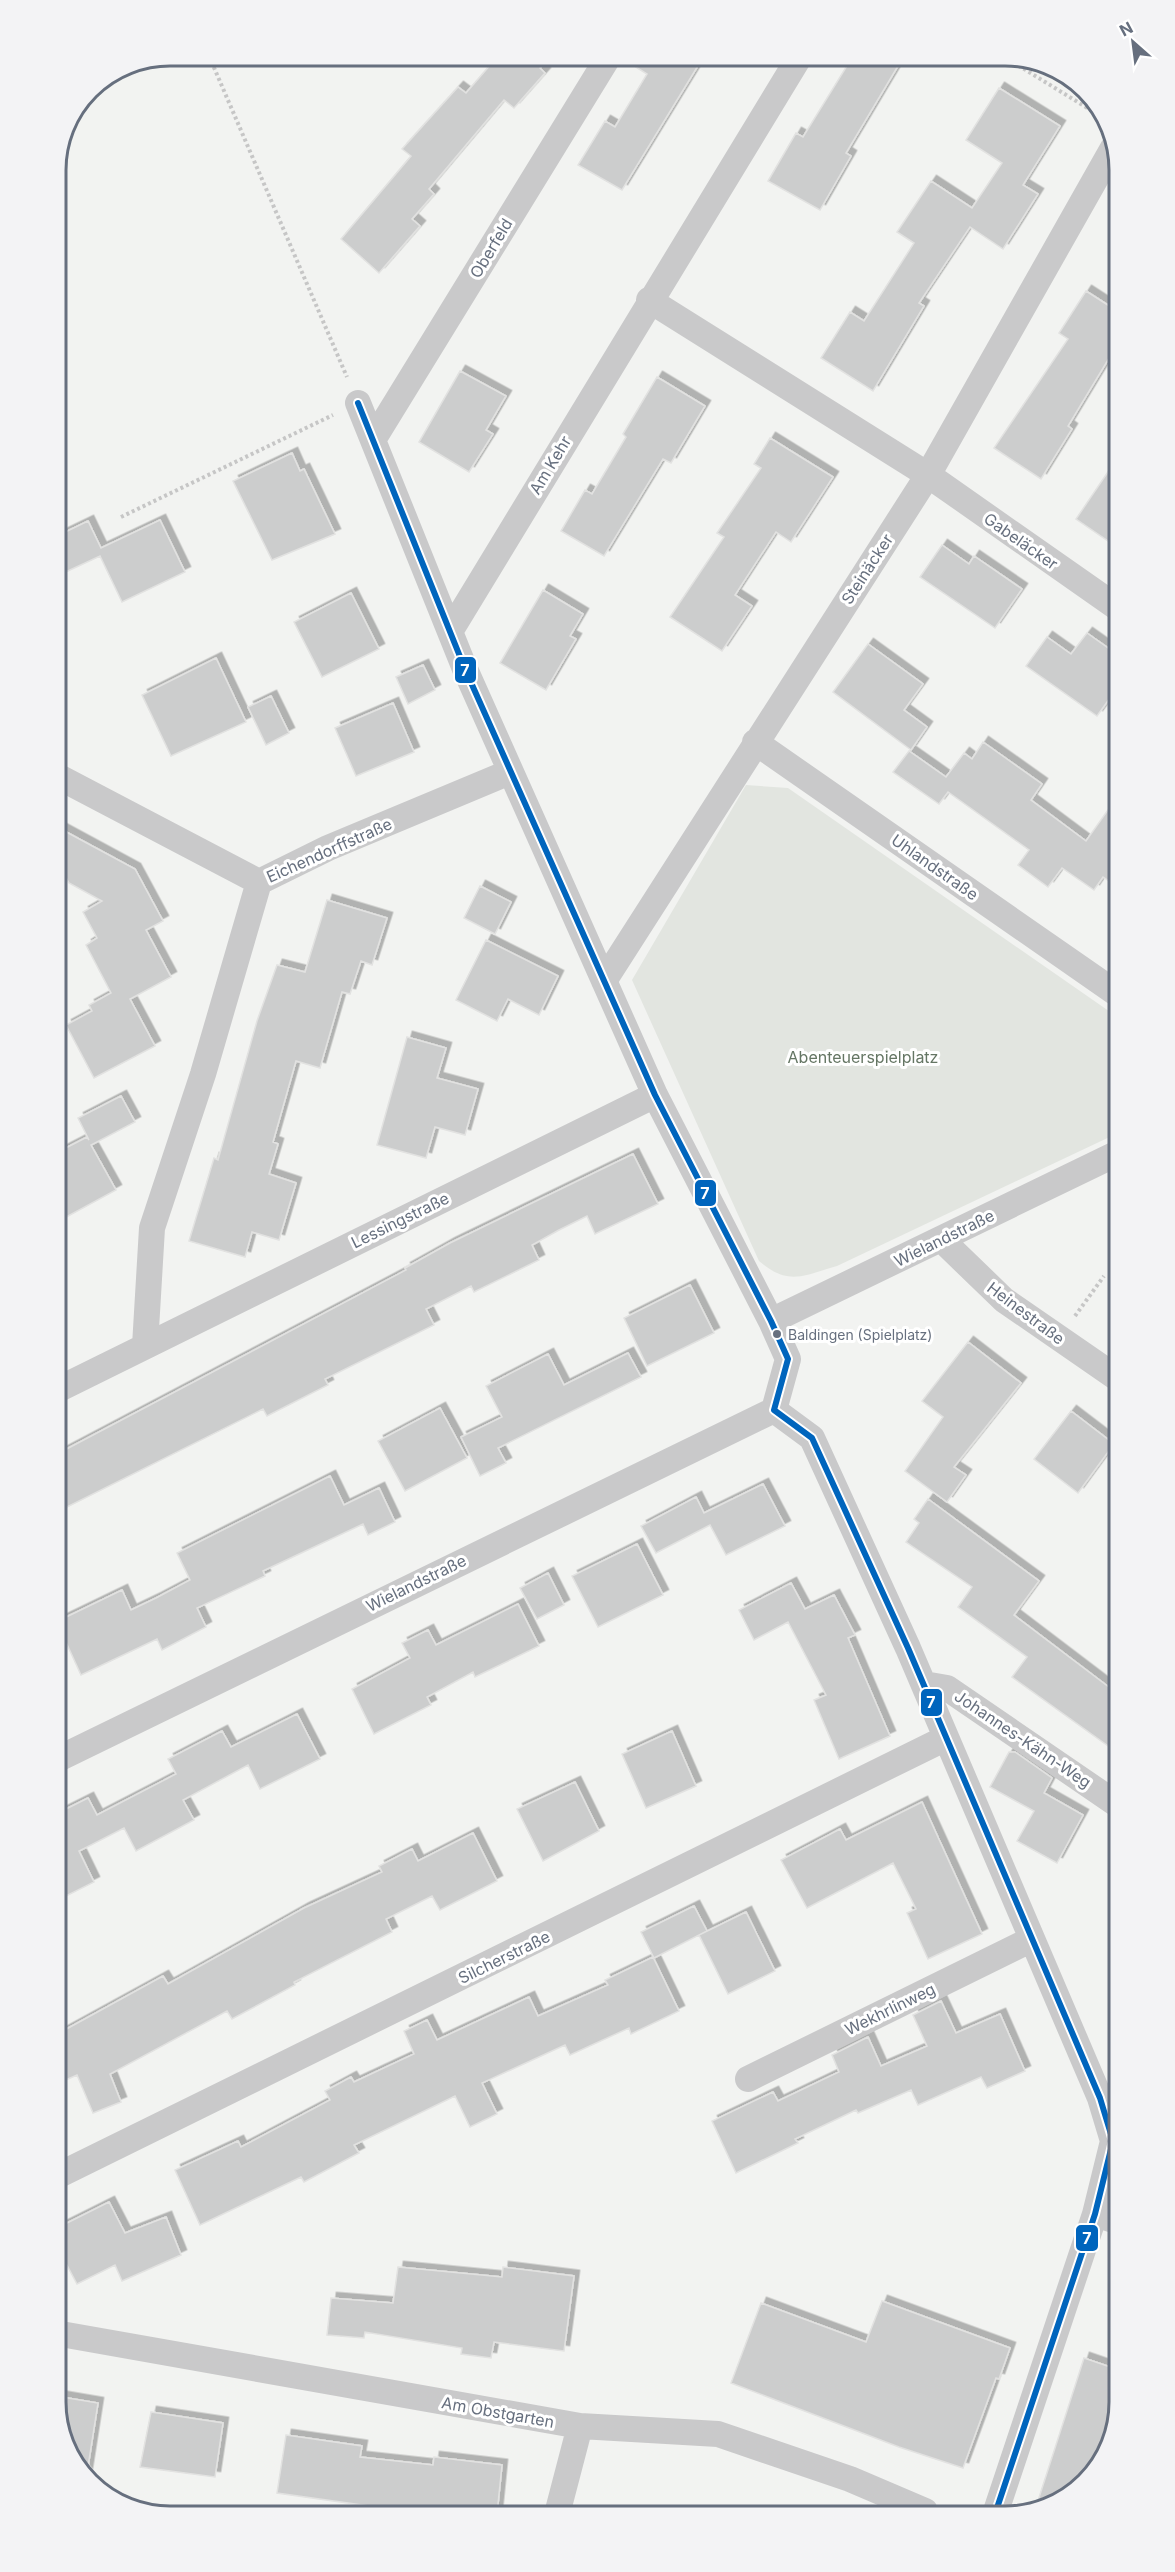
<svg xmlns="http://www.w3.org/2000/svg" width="1175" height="2572" font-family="Inter,sans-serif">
	<defs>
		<filter id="shadow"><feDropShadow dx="5.5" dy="-5.5" stdDeviation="0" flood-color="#0004"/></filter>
	</defs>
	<rect width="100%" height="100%" fill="#f2f3f1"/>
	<path fill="#e2e5e0" d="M746 785 788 788 1116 1016V1134L837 1266C803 1276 788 1286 759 1261L632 980Z"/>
	<path fill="#cccdcd" stroke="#e2e2e1" stroke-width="1.5" filter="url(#shadow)" d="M498 56H551L540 68 545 73 514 108 504 100 429 189 434 194 412 219 420 226 379 273 341 239 411 156 402 149 458 87 466 93Z
		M624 56H704L622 190 578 165 605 121 615 127 647 74 623 59Z
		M853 56H904L846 153 851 156 820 210 768 181 796 133 803 137Z
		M999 88 1060 126 1023 185 1038 194 1003 249 970 227 919 303 924 306 873 391 821 358 850 312 864 321 914 243 897 232 931 181 972 208 1002 163 966 140Z
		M1086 291 1114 309V350L1068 426 1072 429 1041 479 994 448 1068 339 1059 333Z
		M460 371 506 396 486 430 493 434 469 472 419 442Z
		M657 377 705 406 671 463 663 459 604 556 561 531 585 490 592 494 626 437 623 434Z
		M770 438 833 477 791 542 776 532 735 595 752 606 722 651 670 617 724 537 717 533 761 468 754 464Z
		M292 453 300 471 304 469 335 534 272 560 233 481Z
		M1114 463V545L1076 519Z
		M160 520 185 572 122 602 100 556 57 576V536L88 521 101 548Z
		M942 545 969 564 974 556 1022 589 995 628 920 577Z
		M543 590 583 614 570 636 576 639 546 690 500 663Z
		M351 593 379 649 322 677 294 622Z
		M1087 633 1115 653V691L1097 716 1026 666 1047 637 1071 654Z
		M868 644 923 684 904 710 927 727 911 750 833 692Z
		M216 658 246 722 171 756 142 695Z
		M423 665 435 690 408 704 396 677Z
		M271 696 289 733 266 745 248 707Z
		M393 703 414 752 356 776 335 728Z
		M983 742 1042 784 1031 800 1086 841 1115 800V885L1103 877 1094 890 1062 868 1048 887 1018 865 1029 850 948 792 939 804 893 772 909 751 946 777 964 753 972 759Z
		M57 827 135 869 163 921 146 930 171 977 130 999 155 1046 94 1078 66 1025 92 1011 89 1005 111 993 86 945 97 938 83 912 102 901 69 883 58 863Z
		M480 886 511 902 495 934 464 918Z
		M327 900 387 918 372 965 361 961 350 994 342 992 320 1068 296 1061 273 1142 278 1144 269 1174 296 1183 279 1240 252 1232 245 1257 189 1241 214 1158 218 1160 257 1021 277 965 305 972Z
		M486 940 558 976 539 1015 508 999 497 1021 456 1000Z
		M407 1037 446 1048 437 1078 478 1089 465 1135 435 1127 426 1158 377 1145Z
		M121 1096 135 1122 91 1145 116 1190 59 1221 58 1152 87 1137 89 1140 78 1118Z
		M633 1154 658 1204 595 1234 587 1216 559 1230 532 1245 539 1260 474 1292 471 1286 426 1309 434 1325 325 1379 328 1385 267 1416 263 1409 59 1511V1453L406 1270 405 1268 450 1243Z
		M690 1285 714 1333 647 1366 624 1318Z
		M968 1342 1021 1383 954 1467 966 1475 947 1502 905 1471 943 1417 922 1401Z
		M628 1353 641 1377 498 1448 506 1463 480 1476 461 1437 502 1417 486 1386 548 1354 564 1385Z
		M440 1408 467 1458 405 1491 378 1441Z
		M1071 1411 1114 1444 1078 1493 1034 1459Z
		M330 1476 344 1505 379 1488 395 1522 368 1535 363 1524 263 1571 265 1576 197 1608 206 1627 162 1650 157 1639 81 1675 60 1629V1620L122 1590 131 1610 156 1598 190 1580 177 1553Z
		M763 1484 785 1526 726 1555 710 1525 656 1553 641 1526 696 1497 704 1513Z
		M928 1499 1039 1581 1014 1615 1118 1694V1753L1012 1677 1027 1657 958 1607 972 1587 906 1542 919 1523 914 1519Z
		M637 1544 663 1595 598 1627 572 1576Z
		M548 1573 564 1605 537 1619 520 1588Z
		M791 1583 805 1609 834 1595 855 1635 848 1638 890 1736 839 1759 814 1700 826 1695 788 1622 754 1640 739 1610Z
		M518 1604 539 1646 475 1677 473 1672 427 1697 431 1705 374 1734 352 1689 410 1658 402 1643 428 1630 436 1645Z
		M297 1714 320 1759 260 1789 248 1765 183 1800 194 1820 136 1851 124 1828 79 1851 94 1882 60 1899V1812L88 1798 97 1815 176 1774 168 1759 222 1731 231 1747Z
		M672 1731 696 1786 646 1808 622 1754Z
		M1009 1752H1015L1052 1778 1044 1793 1083 1815 1057 1863 1017 1841 1034 1811 990 1787Z
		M575 1782 599 1831 543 1861 517 1809Z
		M922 1802 982 1934 928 1959 907 1913 916 1909 893 1863 807 1908 781 1860 840 1829 846 1840Z
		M473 1833 497 1881 440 1910 432 1896 386 1919 392 1932 294 1982 295 1985 232 2019 227 2011 110 2074 121 2102 93 2113 77 2075 61 2082V2032L163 1976 168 1984 304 1908 382 1872 379 1866 412 1849 418 1861Z
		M694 1906 707 1931 654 1958 641 1932Z
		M746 1912 775 1971 728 1994 699 1935Z
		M653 1957 679 2011 631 2034 629 2028 570 2055 565 2045 482 2083 497 2114 470 2127 455 2096 354 2145 359 2153 304 2182 301 2177 200 2225 175 2170 238 2141 241 2147 330 2100 325 2091 351 2077 354 2082 414 2054 404 2031 427 2020 437 2040 529 1997 538 2016 608 1985 605 1980Z
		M941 2001 956 2033 1000 2014 1025 2071 987 2088 981 2077 918 2105 911 2090 858 2113 856 2110 795 2139 798 2143 736 2173 712 2121 773 2092 778 2101 839 2072 832 2055 868 2037 881 2066 927 2046 913 2015Z
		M109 2202 125 2233 166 2217 181 2255 122 2281 115 2265 77 2284 61 2254V2226Z
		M398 2267 502 2277 503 2267 574 2276 564 2351 494 2342 491 2358 461 2354 462 2348 365 2332 364 2338 327 2335 331 2298 393 2303Z
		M882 2301 1010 2348 999 2379 996 2378 963 2468 899 2447 731 2383 761 2303 866 2342Z
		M1084 2358 1119 2370V2401L1100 2466 1042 2510H1035Z
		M62 2397 98 2403 87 2473 62 2439Z
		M151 2412 223 2423 215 2477 140 2467Z
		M286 2435 362 2446 360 2457 433 2465 434 2457 502 2465 497 2514 389 2515 390 2509 277 2493Z"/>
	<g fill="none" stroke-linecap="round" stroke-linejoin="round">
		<path stroke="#c6c6c6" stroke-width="4" stroke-dasharray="3 3" stroke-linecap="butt" d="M209 56 347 377
			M1003 56 1102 117
			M121 517 333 415
			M1075 1316 1104 1276"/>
		<path stroke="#c9c9ca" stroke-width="26" d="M649 300 928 475 1115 606
			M358 403 465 669 655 1095 771 1321 788 1359 774 1410 812 1438 908 1648 1100 2098 1113 2141 1095 2214 996 2511
			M373 440 609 56
			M451 630 800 56
			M755 742 1116 993
			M57 776 259 882 328 848 510 772
			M604 981 928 475 1113 148
			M942 1240 1004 1300 1117 1378
			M771 1321 1116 1154
			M145 1346 152 1228 203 1074 259 882
			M59 1389 655 1095
			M924 1684 947 1688 1118 1805
			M60 1758 774 1410
			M748 2079 1032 1939
			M61 2174 946 1738
			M1095 2214 1119 2222
			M61 2334 580 2426 718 2434 850 2479 925 2511
			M557 2514 580 2426"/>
		<defs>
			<path id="bus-1" d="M358 403 465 669 655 1095 771 1321 788 1359 774 1410 812 1438 908 1648 1100 2098 1113 2141 1095 2214 996 2511"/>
		</defs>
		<use href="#bus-1" stroke="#fff" stroke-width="10"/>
		<use href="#bus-1" stroke="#0065bd" stroke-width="6"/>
	</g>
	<circle fill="#666f7e" stroke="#fff" stroke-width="2" cx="777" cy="1334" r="5"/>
	<g text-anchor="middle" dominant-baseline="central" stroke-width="6" stroke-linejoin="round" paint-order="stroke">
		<g font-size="14" fill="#666f7e" stroke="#fff" text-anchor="start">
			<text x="788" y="1334">Baldingen (Spielplatz)</text>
		</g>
		<g font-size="16" fill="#666f7e" stroke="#fff">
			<text transform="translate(491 248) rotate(-59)">Oberfeld</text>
			<text transform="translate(550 465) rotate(-59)">Am Kehr</text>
			<text transform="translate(1021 541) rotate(35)">Gabeläcker</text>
			<text transform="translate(867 569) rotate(-57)">Steinäcker</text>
			<text transform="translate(329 850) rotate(-24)">Eichendorffstraße</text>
			<text transform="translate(935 867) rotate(35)">Uhlandstraße</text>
			<text transform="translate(400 1220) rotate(-26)">Lessingstraße</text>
			<text transform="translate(944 1238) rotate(-26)">Wielandstraße</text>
			<text transform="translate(1026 1313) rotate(37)">Heinestraße</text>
			<text transform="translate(416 1583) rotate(-26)">Wielandstraße</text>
			<text transform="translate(1023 1739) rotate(34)">Johannes-Kähn-Weg</text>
			<text transform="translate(504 1957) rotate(-26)">Silcherstraße</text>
			<text transform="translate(890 2009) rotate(-26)">Wekhrlinweg</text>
			<text transform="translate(498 2412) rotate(10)">Am Obstgarten</text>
		</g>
		<g font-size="16" fill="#657664" stroke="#fff">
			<text x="863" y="1057">Abenteuerspielplatz</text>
		</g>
	</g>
	<path d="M0 0H1175V2572H0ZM170 66H1005A104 104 0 0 1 1109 170V2402A104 104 0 0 1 1005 2506H170A104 104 0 0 1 66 2402V170A104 104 0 0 1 170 66Z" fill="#f3f3f5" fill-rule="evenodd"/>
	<path fill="none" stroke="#666f7e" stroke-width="3" d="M170 66H1005A104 104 0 0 1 1109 170V2402A104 104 0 0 1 1005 2506H170A104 104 0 0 1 66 2402V170A104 104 0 0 1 170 66Z"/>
	<g stroke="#fff" stroke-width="2">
		<rect x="454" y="656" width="23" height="28" rx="6" fill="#0065bd"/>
		<rect x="694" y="1179" width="23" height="28" rx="6" fill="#0065bd"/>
		<rect x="920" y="1688" width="23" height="29" rx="6" fill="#0065bd"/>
		<rect x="1075" y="2224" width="24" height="28" rx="6" fill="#0065bd"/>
	</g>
	<g font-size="16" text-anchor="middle" font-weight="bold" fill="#fff">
		<text x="465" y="676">7</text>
		<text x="705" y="1199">7</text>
		<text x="931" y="1708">7</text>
		<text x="1087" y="2244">7</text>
	</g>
	<g transform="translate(1133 42) rotate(332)" stroke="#ffffff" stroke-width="4.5" paint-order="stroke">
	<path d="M0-4.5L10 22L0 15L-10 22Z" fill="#666f7e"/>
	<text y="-9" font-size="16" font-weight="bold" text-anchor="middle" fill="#666f7e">N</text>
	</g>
</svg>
